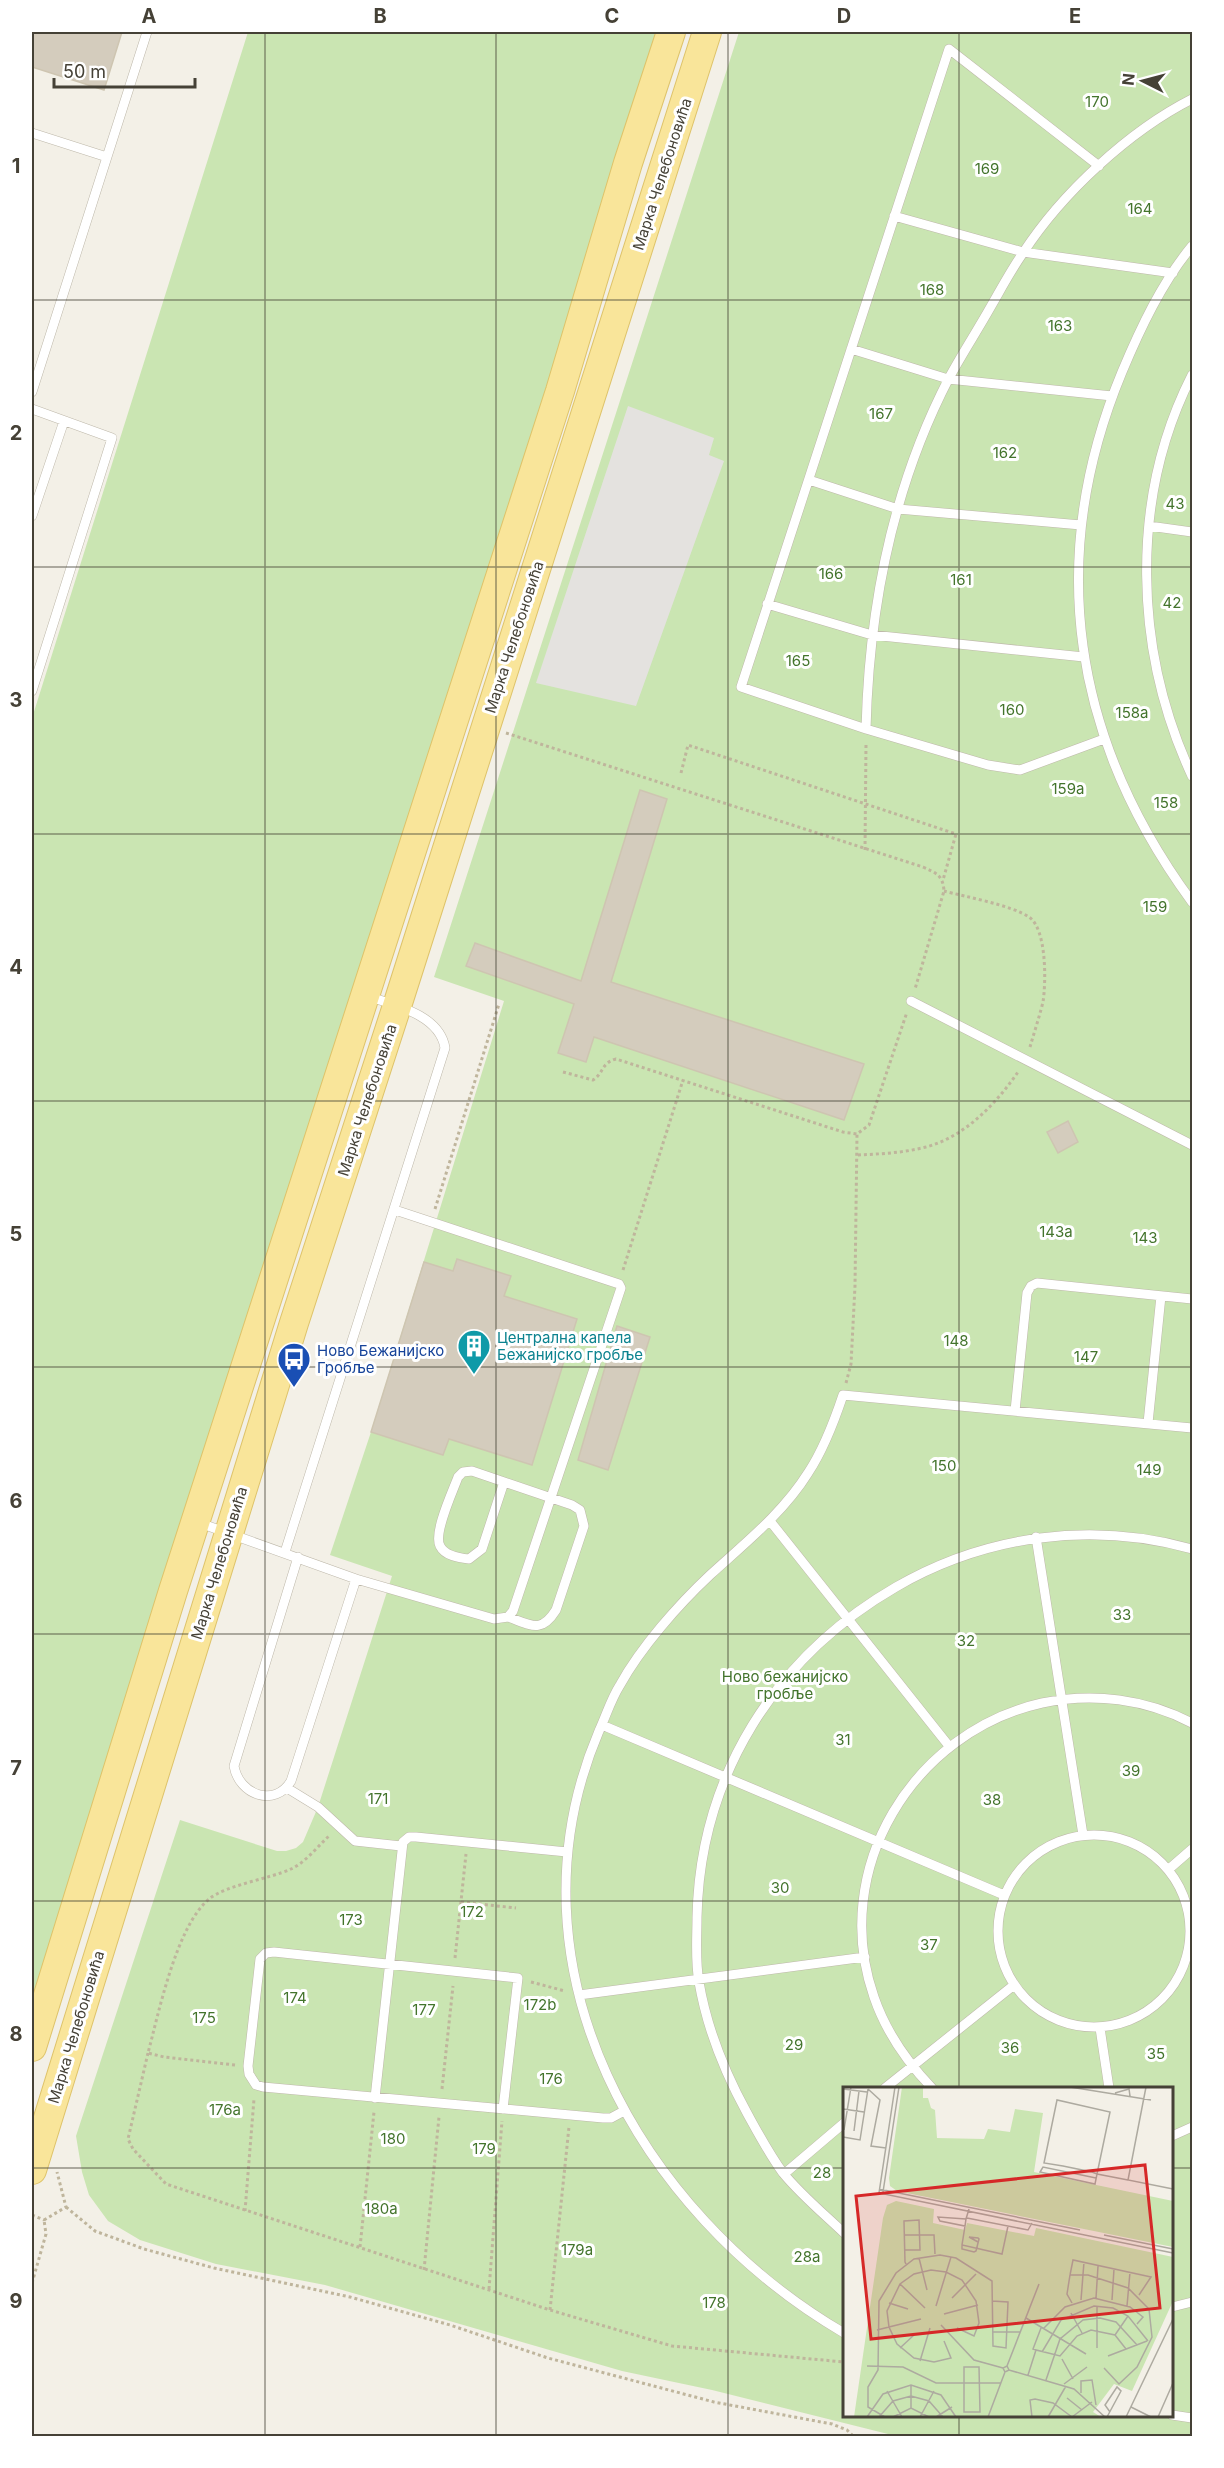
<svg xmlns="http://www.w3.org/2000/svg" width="1224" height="2468" font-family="Inter,sans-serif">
	<rect width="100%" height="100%" fill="#f3f0e7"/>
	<path fill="#cae5b2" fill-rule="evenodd" d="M248 32H656L196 1522 32 2017V718Z
		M739 32H1192V2436H896L712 2390 622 2371 325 2285 216 2264 140 2240 108 2221 89 2195 82 2172 76 2136 180 1820 277 1851H286L296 1848 303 1842 318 1807 392 1576 330 1555 371 1432 504 1001 434 977ZM844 2088H1172V2416H844Z"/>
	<path fill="#e4e2df" d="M628 406 714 438 709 455 724 461 636 706 536 683Z"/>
	<path fill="#d4ccbd" stroke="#cec5b1" stroke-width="1.5" d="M32 32H122L104 90 32 67Z
		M640 790 667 799 611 982 864 1064 844 1120 594 1037 586 1062 558 1053 574 1004 466 966 475 943 581 981Z
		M1068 1121 1078 1142 1058 1153 1047 1132Z
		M457 1259 511 1276 504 1296 577 1319 532 1465 449 1439 443 1455 371 1432 424 1262 453 1271Z
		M617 1326 650 1337 608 1470 578 1460Z"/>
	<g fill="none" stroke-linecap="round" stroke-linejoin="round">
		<defs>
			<path id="service" d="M32 133 107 157 147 32
				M894 216 1023 252 1173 273
				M1192 246C1162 282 1140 329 1122 372 1044 560 1073 740 1192 902
				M851 349 948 379 1112 396
				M1192 375C1129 499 1134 651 1192 776
				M32 392 107 157
				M32 409 112 438 32 691
				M809 480 898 509 1081 525
				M32 516 64 421
				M1149 526 1192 532
				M767 604 872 635 1084 657
				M866 729 741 687 949 49 1099 166
				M1104 739 1020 770 988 765 866 729C869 609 893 486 949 378 962 354 977 331 990 308 1001 289 1011 270 1023 253 1062 193 1129 131 1192 99
				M911 1001 1192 1145
				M1015 1411 1027 1293 1031 1286 1037 1283 1192 1299
				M1148 1423 1161 1296
				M504 1482 482 1549 469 1559C459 1558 445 1556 440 1546 433 1533 453 1491 458 1477L463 1472 472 1471 572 1505 580 1510 584 1526 556 1610C541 1634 531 1625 508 1617
				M770 1521 949 1746
				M197 1522 356 1579 291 1781C275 1808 239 1795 234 1766L298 1557
				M1036 1537 1083 1835
				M285 1552 445 1048C440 1015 395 1005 367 996
				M356 1579 494 1619 508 1617 513 1611 621 1288 619 1284 395 1210
				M602 1725 1004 1895
				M287 1788 318 1807 355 1841 401 1846
				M998 1931a96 96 0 1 1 192 0a96 96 0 1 1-192 0Z
				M1169 1869 1192 1849
				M579 1995 865 1957
				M1100 2028 1109 2088
				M885 2088 1014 1985
				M932 2088C907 2062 886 2032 874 1997 829 1869 913 1732 1042 1703 1093 1692 1146 1699 1192 1723
				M375 2098 403 1842 409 1837H416L567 1852
				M503 2109 518 1978 274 1952 266 1953 260 1959 248 2066 249 2074 256 2085 263 2087 603 2118H611L624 2111
				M1172 2136 1192 2127
				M784 2174 844 2123
				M844 2233C824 2214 801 2195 783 2173 769 2154 758 2133 747 2113 724 2071 707 2029 699 1982 695 1961 697 1938 697 1917 700 1776 775 1657 896 1587 986 1535 1092 1521 1192 1549
				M1172 2307 1192 2302
				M844 2333C639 2213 499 1966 599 1731 606 1716 611 1699 620 1685 641 1647 678 1605 710 1575 745 1543 783 1513 808 1473 824 1449 834 1422 843 1395L1192 1428
				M1172 2415 1192 2418"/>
			<path id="primary" d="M32 2047 173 1591 560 391 628 163 671 32
				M32 2170 294 1323 397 1006 707 32"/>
		</defs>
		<use href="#service" stroke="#beb8aa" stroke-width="10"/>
		<use href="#primary" stroke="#dec36a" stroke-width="30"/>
		<path stroke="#bfb59c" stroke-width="3" stroke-dasharray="3 3" stroke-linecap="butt" d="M506 733 923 867C936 873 943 875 944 891L915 989
			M681 773 688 745 956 834 943 880
			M865 850 866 744
			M944 891C966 897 1011 905 1029 917 1047 929 1046 983 1043 1002 1039 1018 1034 1033 1030 1047
			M563 1072 593 1080C604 1073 601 1063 616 1059L843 1132 857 1134 869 1125 907 1012
			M858 1155C879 1154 901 1153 922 1148 963 1139 996 1104 1018 1072
			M435 1209 499 1004
			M623 1270 683 1080
			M846 1383 851 1364 855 1286 857 1134
			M461 1902 516 1908
			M455 1958 466 1854
			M531 1982 565 1991
			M148 2053 128 2139 133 2149 166 2184 550 2310 672 2346 844 2362
			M235 2065 164 2057 148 2053C159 2012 176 1927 209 1899 226 1885 269 1879 291 1869 306 1862 317 1847 329 1836
			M442 2089 453 1986
			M66 2207 95 2231 144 2249 214 2268 350 2297 450 2325 548 2358 714 2402 832 2424 847 2430 853 2436
			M245 2211 254 2099
			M32 2215 44 2220
			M44 2220 66 2207 57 2172
			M360 2247 374 2112
			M424 2270 439 2117
			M32 2283 46 2234 44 2220
			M489 2289 502 2121
			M550 2310 569 2127"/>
		<use href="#service" stroke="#fff" stroke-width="9"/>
		<use href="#primary" stroke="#f9e59a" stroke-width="28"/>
	</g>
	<path fill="none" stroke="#454136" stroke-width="1.5" stroke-opacity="0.55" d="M265 32V2436M496 32V2436M728 32V2436M959 32V2088M32 300H1192M32 567H1192M32 834H1192M32 1101H1192M32 1367H1192M32 1634H1192M32 1901H1192M32 2168H844M1172 2168H1192M959 2416V2436"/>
	<defs>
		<symbol id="building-pin" viewBox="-11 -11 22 30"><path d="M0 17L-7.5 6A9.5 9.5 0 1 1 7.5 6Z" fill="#0f9aa8" stroke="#fff"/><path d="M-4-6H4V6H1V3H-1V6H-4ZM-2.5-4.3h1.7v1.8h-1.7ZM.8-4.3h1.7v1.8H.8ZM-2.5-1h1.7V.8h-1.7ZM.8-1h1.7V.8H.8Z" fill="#fff"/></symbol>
		<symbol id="bus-pin" viewBox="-11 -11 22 30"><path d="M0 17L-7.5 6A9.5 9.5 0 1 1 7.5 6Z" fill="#1a4fb4" stroke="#fff"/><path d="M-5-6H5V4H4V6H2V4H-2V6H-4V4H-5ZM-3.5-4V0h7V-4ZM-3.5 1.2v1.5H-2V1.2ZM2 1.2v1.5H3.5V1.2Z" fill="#fff"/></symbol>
	</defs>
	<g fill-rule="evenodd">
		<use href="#building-pin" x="455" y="1327" width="38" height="52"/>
		<use href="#bus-pin" x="275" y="1340" width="38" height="52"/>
	</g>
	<g text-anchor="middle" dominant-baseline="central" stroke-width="6" stroke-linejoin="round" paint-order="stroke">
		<g font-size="15" fill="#43742c" stroke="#fff">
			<text x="1097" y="101">170</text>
			<text x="987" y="168">169</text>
			<text x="1140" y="208">164</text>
			<text x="932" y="289">168</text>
			<text x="1060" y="325">163</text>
			<text x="881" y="413">167</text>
			<text x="1005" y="452">162</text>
			<text x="1175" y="503">43</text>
			<text x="831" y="573">166</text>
			<text x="961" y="579">161</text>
			<text x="1172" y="602">42</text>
			<text x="798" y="660">165</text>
			<text x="1012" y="709">160</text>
			<text x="1132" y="712">158a</text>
			<text x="1068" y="788">159a</text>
			<text x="1166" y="802">158</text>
			<text x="1155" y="906">159</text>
			<text x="1056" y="1231">143a</text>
			<text x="1145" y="1237">143</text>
			<text x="956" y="1340">148</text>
			<text x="1086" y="1356">147</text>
			<text x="944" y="1465">150</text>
			<text x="1149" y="1469">149</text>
			<text x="1122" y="1614">33</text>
			<text x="966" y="1640">32</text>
			<text x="785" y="1676">Ново бежанијско<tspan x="785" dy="17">гробље</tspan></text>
			<text x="843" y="1739">31</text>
			<text x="1131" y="1770">39</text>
			<text x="378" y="1798">171</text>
			<text x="992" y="1799">38</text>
			<text x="780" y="1887">30</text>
			<text x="472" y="1911">172</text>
			<text x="351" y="1919">173</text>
			<text x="929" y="1944">37</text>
			<text x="295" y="1997">174</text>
			<text x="540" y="2004">172b</text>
			<text x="424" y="2009">177</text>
			<text x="204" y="2017">175</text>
			<text x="794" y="2044">29</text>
			<text x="1010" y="2047">36</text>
			<text x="1156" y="2053">35</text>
			<text x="551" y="2078">176</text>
			<text x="225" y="2109">176a</text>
			<text x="393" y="2138">180</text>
			<text x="484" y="2148">179</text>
			<text x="822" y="2172">28</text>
			<text x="381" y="2208">180a</text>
			<text x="577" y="2249">179a</text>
			<text x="807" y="2256">28a</text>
			<text x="714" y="2302">178</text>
		</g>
		<g font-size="15" fill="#454136" stroke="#fff">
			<text transform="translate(662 174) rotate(-72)">Марка Челебоновића</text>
			<text transform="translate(514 637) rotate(-72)">Марка Челебоновића</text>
			<text transform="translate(367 1100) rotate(-72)">Марка Челебоновића</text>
			<text transform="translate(219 1563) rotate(-73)">Марка Челебоновића</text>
			<text transform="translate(76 2027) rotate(-73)">Марка Челебоновића</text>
		</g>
		<g font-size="15" fill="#0d838f" stroke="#fff" text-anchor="start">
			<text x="497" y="1337">Централна капела<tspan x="497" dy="17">Бежанијско гробље</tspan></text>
		</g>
		<g font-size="15" fill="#164399" stroke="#fff" text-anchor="start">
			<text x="317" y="1350">Ново Бежанијско<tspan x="317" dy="17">Гробље</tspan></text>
		</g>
	</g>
	<g transform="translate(843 2087)">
		<rect width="330" height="330" fill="#f3f0e7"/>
		<path d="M59 0H80V11H85L88 21 92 23 94 51 141 52 145 42 167 45 172 22 200 26 191 85 330 114V160L54 104 47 99 46 91ZM53 114 91 122 90 136 122 143 124 136 191 149 193 141 330 170V214L289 304 271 297 250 325 258 330H11L40 131 44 118Z" fill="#cae5b2"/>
		<path fill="none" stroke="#adaaa0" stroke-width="1.5" d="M52 0 36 106 330 166M227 0 308 13M303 0 285 93 330 102M0 2 24 5M25 2 37 13 28 59 43 61M272 6 286 2 287 9M0 22 21 25M1 43 8 0M11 44 16 4M0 50 17 53 25 2M253 91 200 80 197 85 252 97 254 87 267 25 214 13 201 76 220 79 249 85 254 87 285 93M36 102 237 143M40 105 56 0M124 131 185 143 189 136M123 132 95 130 97 134 122 139 123 132 126 122M122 139 119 158 159 167 165 139M61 148H91L92 167M261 148 330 162M119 158V162L131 165 133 164 136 152 135 151 126 150 135 155M62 163H77L76 133 61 134V135L62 175 63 177M76 171 84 203M227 188 230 173 308 190 296 208M57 197 82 221M109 211 133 187M253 211 255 179M238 213 241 175M269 213 271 182M46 216 65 222M229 216 224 207 227 188H245L285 201 306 222 309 250 294 280 276 297 261 281M93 219 108 170M284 219 287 185M228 226 239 246M101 227 135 218M183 231 243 267M98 238 131 273 160 281M200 242 222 220 251 211 287 220 300 230 294 237M34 243 78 232M150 245H177M272 248 285 229M101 254 108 271 91 275 71 271 54 257 46 240 44 224 57 197 71 187 88 183 103 185 119 193 133 214 136 236 131 249 114 241M57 261 71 248M254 261V219M193 263 190 262 198 241M199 265 218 233 251 219 270 221 285 229 305 254M265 269 304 254M219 272 230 292M77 274 87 241M24 279 60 280 93 296H158M164 279 196 197M121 280H136L137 325H121ZM166 283 164 279 160 281 162 285 166 283 231 302 262 330M185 288 193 263 217 269 234 249 248 243 272 248 283 262M203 293 217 252 240 233 257 231 273 235 294 258M221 297 244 280M68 298V321M44 304 59 330M238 306V294L249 293 253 318M224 311 239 323M288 320 308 330M24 330 40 307 68 298 98 308 113 330M36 330 50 314 68 309 86 314 100 330M42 330 25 320V300L35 283 36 214 53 186 71 172 97 168 113 171 149 194 150 259 163 261 165 215 149 214M50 330 68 321 86 330M77 330 91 304M93 330 109 320M145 330 162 285M189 330 187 313 192 312 210 316 229 330M205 330 223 299M229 330 249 315M264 330 278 304 274 300 262 318 267 325M283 330 330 232M315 330 330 296"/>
		<path fill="#d62828" fill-opacity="0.15" stroke="#d62828" stroke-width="3" d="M302 78 317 221 28 252 13 109Z"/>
		<rect width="330" height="330" fill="none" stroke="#454136" stroke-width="3"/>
	</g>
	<rect width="1224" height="2468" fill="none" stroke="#ffffff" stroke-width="66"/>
	<g transform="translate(1143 81) rotate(276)" stroke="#ffffff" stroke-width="4.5" paint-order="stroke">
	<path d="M0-4.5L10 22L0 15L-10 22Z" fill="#454136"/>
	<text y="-9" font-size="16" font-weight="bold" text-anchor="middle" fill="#454136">N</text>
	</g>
	<path d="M54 78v9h141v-9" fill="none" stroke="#454136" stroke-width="3"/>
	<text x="63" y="78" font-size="18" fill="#454136" stroke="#ffffff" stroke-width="4.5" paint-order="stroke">50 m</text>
	<rect x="33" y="33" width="1158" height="2402" fill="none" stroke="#454136" stroke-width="2"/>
	<g font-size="20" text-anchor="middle" font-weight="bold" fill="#454136">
		<text x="149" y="23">A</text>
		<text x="380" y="23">B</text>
		<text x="612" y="23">C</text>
		<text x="844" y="23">D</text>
		<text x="1075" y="23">E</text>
		<text x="16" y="173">1</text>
		<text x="16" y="440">2</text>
		<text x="16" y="707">3</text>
		<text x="16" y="974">4</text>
		<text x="16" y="1241">5</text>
		<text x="16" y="1508">6</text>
		<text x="16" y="1775">7</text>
		<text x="16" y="2041">8</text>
		<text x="16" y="2308">9</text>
	</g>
</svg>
